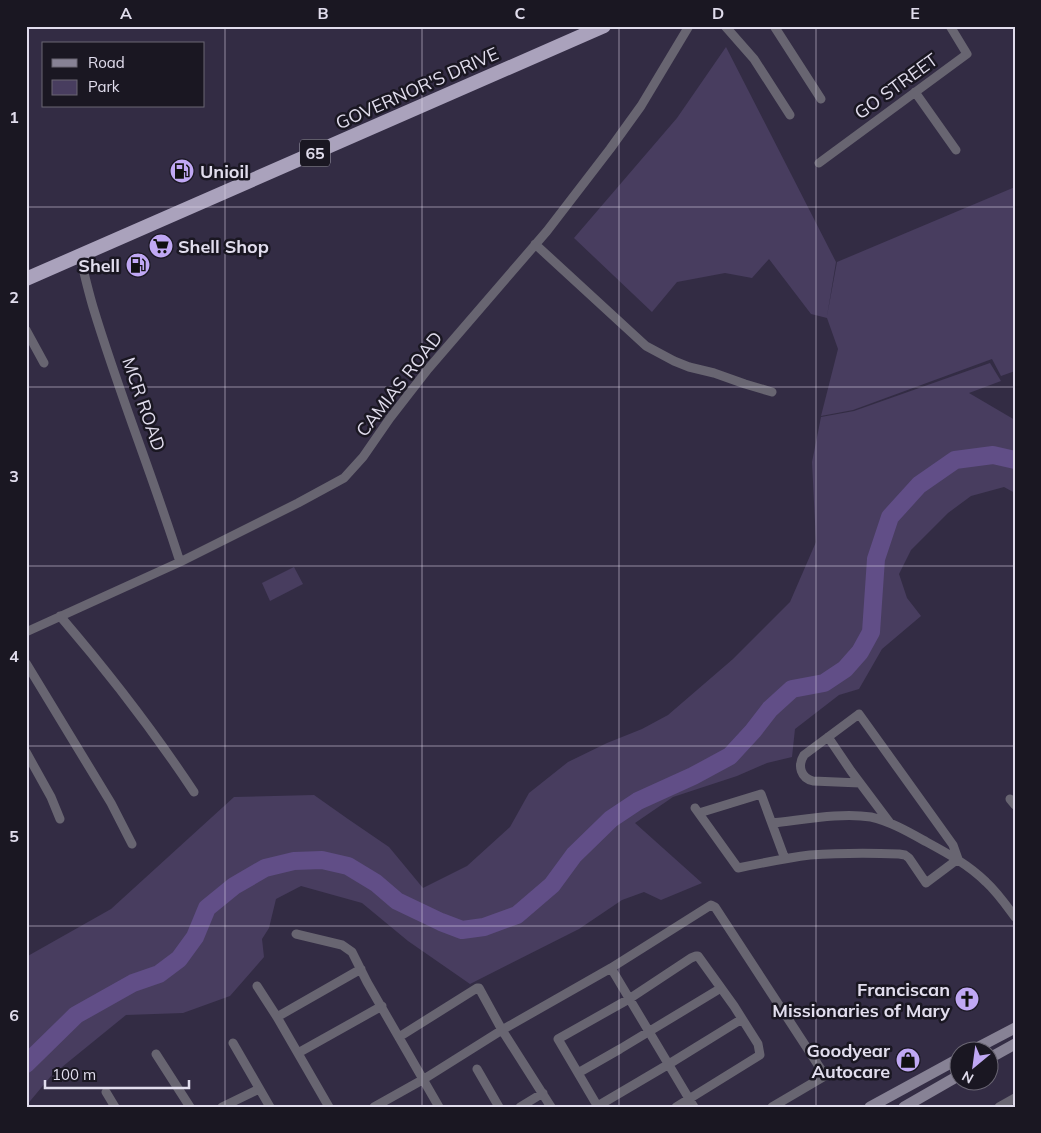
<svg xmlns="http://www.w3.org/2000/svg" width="1041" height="1133" font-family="Mulish,sans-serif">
	<rect width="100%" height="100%" fill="#332c44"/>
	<path fill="#483d5f" d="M726 47 836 262 827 316 837 262 1015 187V371L1001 376 992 359 853 410 821 416 838 349 827 318 811 314 769 259 752 278 725 273 677 282 652 312 574 238 677 118Z
		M990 363 1001 381 969 393 1015 420V493L1004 487 971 496 948 513 911 550 899 574 907 598 921 616 882 649 859 689 839 695 795 729 792 757 767 763 737 776 673 797 635 823 702 883 661 900 644 892 622 900 579 929 470 984 408 941 362 903 301 886 276 899 269 928 262 939 264 957 230 996 183 1013 126 1015 51 1076 26 1106V957L111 909 234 797 314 795 348 819 389 847 423 888 467 866 510 827 529 793 568 762 607 743 642 729 668 715 733 659 790 602 816 542 812 462 821 417 854 411Z
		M294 567 303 584 270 601 262 583Z"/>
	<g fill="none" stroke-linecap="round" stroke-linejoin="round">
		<path stroke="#614e87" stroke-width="18" d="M26 1064 76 1015 133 983 159 974 179 959 195 937 207 908 234 886 265 868 294 861 322 860 348 866 376 883 397 901 441 922 462 930 484 927 517 915 552 885 574 855 611 819 638 801 693 776 730 756 753 731 770 709 792 689 824 683 845 669 860 652 871 632 876 559 890 517 919 485 955 460 993 455 1015 460"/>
		<path stroke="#686571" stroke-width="9" d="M725 26 754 59 790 115
			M774 26 821 99
			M915 92 956 150
			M819 163 967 54 950 26
			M535 244 646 346 674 361 689 367 714 373 745 384 772 392
			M80 256C84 273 88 290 93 307 119 393 153 477 180 562
			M26 330 44 363
			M60 616C108 672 153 730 194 792
			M26 632 180 562 298 503 344 478 363 457 390 418 428 369 547 231 610 149 641 106 689 26
			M26 663 111 803 132 844
			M828 737 851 771 890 823
			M26 752 51 797 60 819
			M1010 799 1015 805
			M695 808 738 868C762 863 786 858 810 855 840 853 869 853 899 854L905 855 909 858 926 883 958 859 953 845 859 714 804 755C797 766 801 778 813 781L860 783
			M699 813 761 794 785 859
			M772 823C802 820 841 812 871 817 889 821 907 831 923 840 945 852 968 864 986 882 997 892 1006 905 1015 917
			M296 934 342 945 352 952 367 982 439 1107
			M611 968 694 1107
			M257 986 277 1017 329 1107
			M277 1017 361 969
			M399 1037 477 988H479L502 1030 551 1107
			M233 1043 270 1107
			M298 1053 382 1006
			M156 1054 190 1107
			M477 1069 499 1107
			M578 1073 620 1049 721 988
			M106 1092 115 1107
			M222 1107 259 1089
			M374 1107 424 1079 502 1030 611 968 711 905 715 907 824 1074 823 1077 772 1107
			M520 1107 543 1093
			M596 1107 669 1064 742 1019
			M598 1107 558 1039 629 999 691 958 696 956H698L734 1006 758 1044 760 1055 676 1107
			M999 1107 1015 1098"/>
		<path stroke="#878295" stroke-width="11" d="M973 1050 1015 1028
			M988 1059 1015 1044
			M870 1107 958 1059
			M904 1107 958 1076"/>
		<path stroke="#aaa2bc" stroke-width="14" d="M26 279 604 26"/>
	</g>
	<path fill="none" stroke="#e1dded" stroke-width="1" stroke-opacity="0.55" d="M225 26V1107M422 26V1107M619 26V1107M816 26V1107M26 207H1015M26 387H1015M26 566H1015M26 746H1015M26 926H1015"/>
	<defs>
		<symbol id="fuel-disc" viewBox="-11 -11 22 22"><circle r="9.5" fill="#c0a8f4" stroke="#1a1722"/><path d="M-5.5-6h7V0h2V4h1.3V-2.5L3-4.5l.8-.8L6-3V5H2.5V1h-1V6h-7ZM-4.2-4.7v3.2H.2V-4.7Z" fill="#111"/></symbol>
		<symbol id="supermarket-disc" viewBox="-11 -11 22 22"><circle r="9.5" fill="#c0a8f4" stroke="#1a1722"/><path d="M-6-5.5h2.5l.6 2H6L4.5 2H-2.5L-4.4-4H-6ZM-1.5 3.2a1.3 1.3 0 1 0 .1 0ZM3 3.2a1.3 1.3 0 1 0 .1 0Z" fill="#111"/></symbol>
		<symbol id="church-disc" viewBox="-11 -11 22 22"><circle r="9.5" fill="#c0a8f4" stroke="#1a1722"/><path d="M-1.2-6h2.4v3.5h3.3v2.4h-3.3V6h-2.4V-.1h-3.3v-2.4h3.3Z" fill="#111"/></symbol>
		<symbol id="shop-disc" viewBox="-11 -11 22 22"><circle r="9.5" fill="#c0a8f4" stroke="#1a1722"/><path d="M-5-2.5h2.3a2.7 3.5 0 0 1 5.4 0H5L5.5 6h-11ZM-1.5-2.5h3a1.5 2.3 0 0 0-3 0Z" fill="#111"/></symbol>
	</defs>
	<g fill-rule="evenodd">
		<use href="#fuel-disc" x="168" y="157" width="28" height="28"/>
		<use href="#supermarket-disc" x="147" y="232" width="28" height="28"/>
		<use href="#fuel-disc" x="124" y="251" width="28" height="28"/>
		<use href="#church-disc" x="953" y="985" width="28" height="28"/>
		<use href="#shop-disc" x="894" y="1046" width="28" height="28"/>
	</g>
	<g text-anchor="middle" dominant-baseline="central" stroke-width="5" stroke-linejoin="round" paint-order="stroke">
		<rect fill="#1a1722" stroke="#a5a2b0" stroke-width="1" x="300" y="139.5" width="30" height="27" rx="4"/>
		<g font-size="16" font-weight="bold" fill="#e1dded">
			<text x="315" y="153">65</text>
		</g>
		<g font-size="18" fill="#e1dded" stroke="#1a1722">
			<text transform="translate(896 86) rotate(-36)">GO STREET</text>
			<text transform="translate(417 88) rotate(-24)">GOVERNOR'S DRIVE</text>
			<text transform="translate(399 384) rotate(-52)">CAMIAS ROAD</text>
			<text transform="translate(144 404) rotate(71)">MCR ROAD</text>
		</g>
		<g font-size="18" font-weight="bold" fill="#e1dded" stroke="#1a1722" text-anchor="end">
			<text x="200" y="171" text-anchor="start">Unioil</text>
			<text x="178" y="246" text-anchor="start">Shell Shop</text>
			<text x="120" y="265">Shell</text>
			<text x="950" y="989">Franciscan<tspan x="950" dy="21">Missionaries of Mary</tspan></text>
			<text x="890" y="1050">Goodyear<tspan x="890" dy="21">Autocare</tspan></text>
		</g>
	</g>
	<rect width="1041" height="1133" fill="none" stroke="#1a1722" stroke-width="55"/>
	<rect x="42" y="42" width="162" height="65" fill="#1a1722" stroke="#6a6673"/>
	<rect x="52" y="59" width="25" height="8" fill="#878295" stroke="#6a6673"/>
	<text x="88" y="68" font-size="15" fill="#e1dded">Road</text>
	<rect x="52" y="80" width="25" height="15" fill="#483d5f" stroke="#6a6673"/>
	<text x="88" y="92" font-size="15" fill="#e1dded">Park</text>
	<g transform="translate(974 1066) rotate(209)"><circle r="24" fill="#1a1722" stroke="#6a6673"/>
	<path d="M0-4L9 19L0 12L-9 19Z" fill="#c0a8f4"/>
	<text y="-8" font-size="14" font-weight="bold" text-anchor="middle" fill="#e1dded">N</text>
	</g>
	<path d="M45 1080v8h144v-8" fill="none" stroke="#e1dded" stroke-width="2.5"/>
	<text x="52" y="1080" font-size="15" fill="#e1dded" stroke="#1a1722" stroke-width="4" paint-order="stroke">100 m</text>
	<rect x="28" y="28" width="986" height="1078" fill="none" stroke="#e1dded" stroke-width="2"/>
	<g font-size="16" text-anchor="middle" font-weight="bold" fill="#e1dded">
		<text x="126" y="19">A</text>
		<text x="323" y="19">B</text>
		<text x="520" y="19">C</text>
		<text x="718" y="19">D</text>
		<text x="915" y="19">E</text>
		<text x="14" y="123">1</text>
		<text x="14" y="303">2</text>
		<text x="14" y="482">3</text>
		<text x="14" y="662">4</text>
		<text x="14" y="842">5</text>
		<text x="14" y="1021">6</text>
	</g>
</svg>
